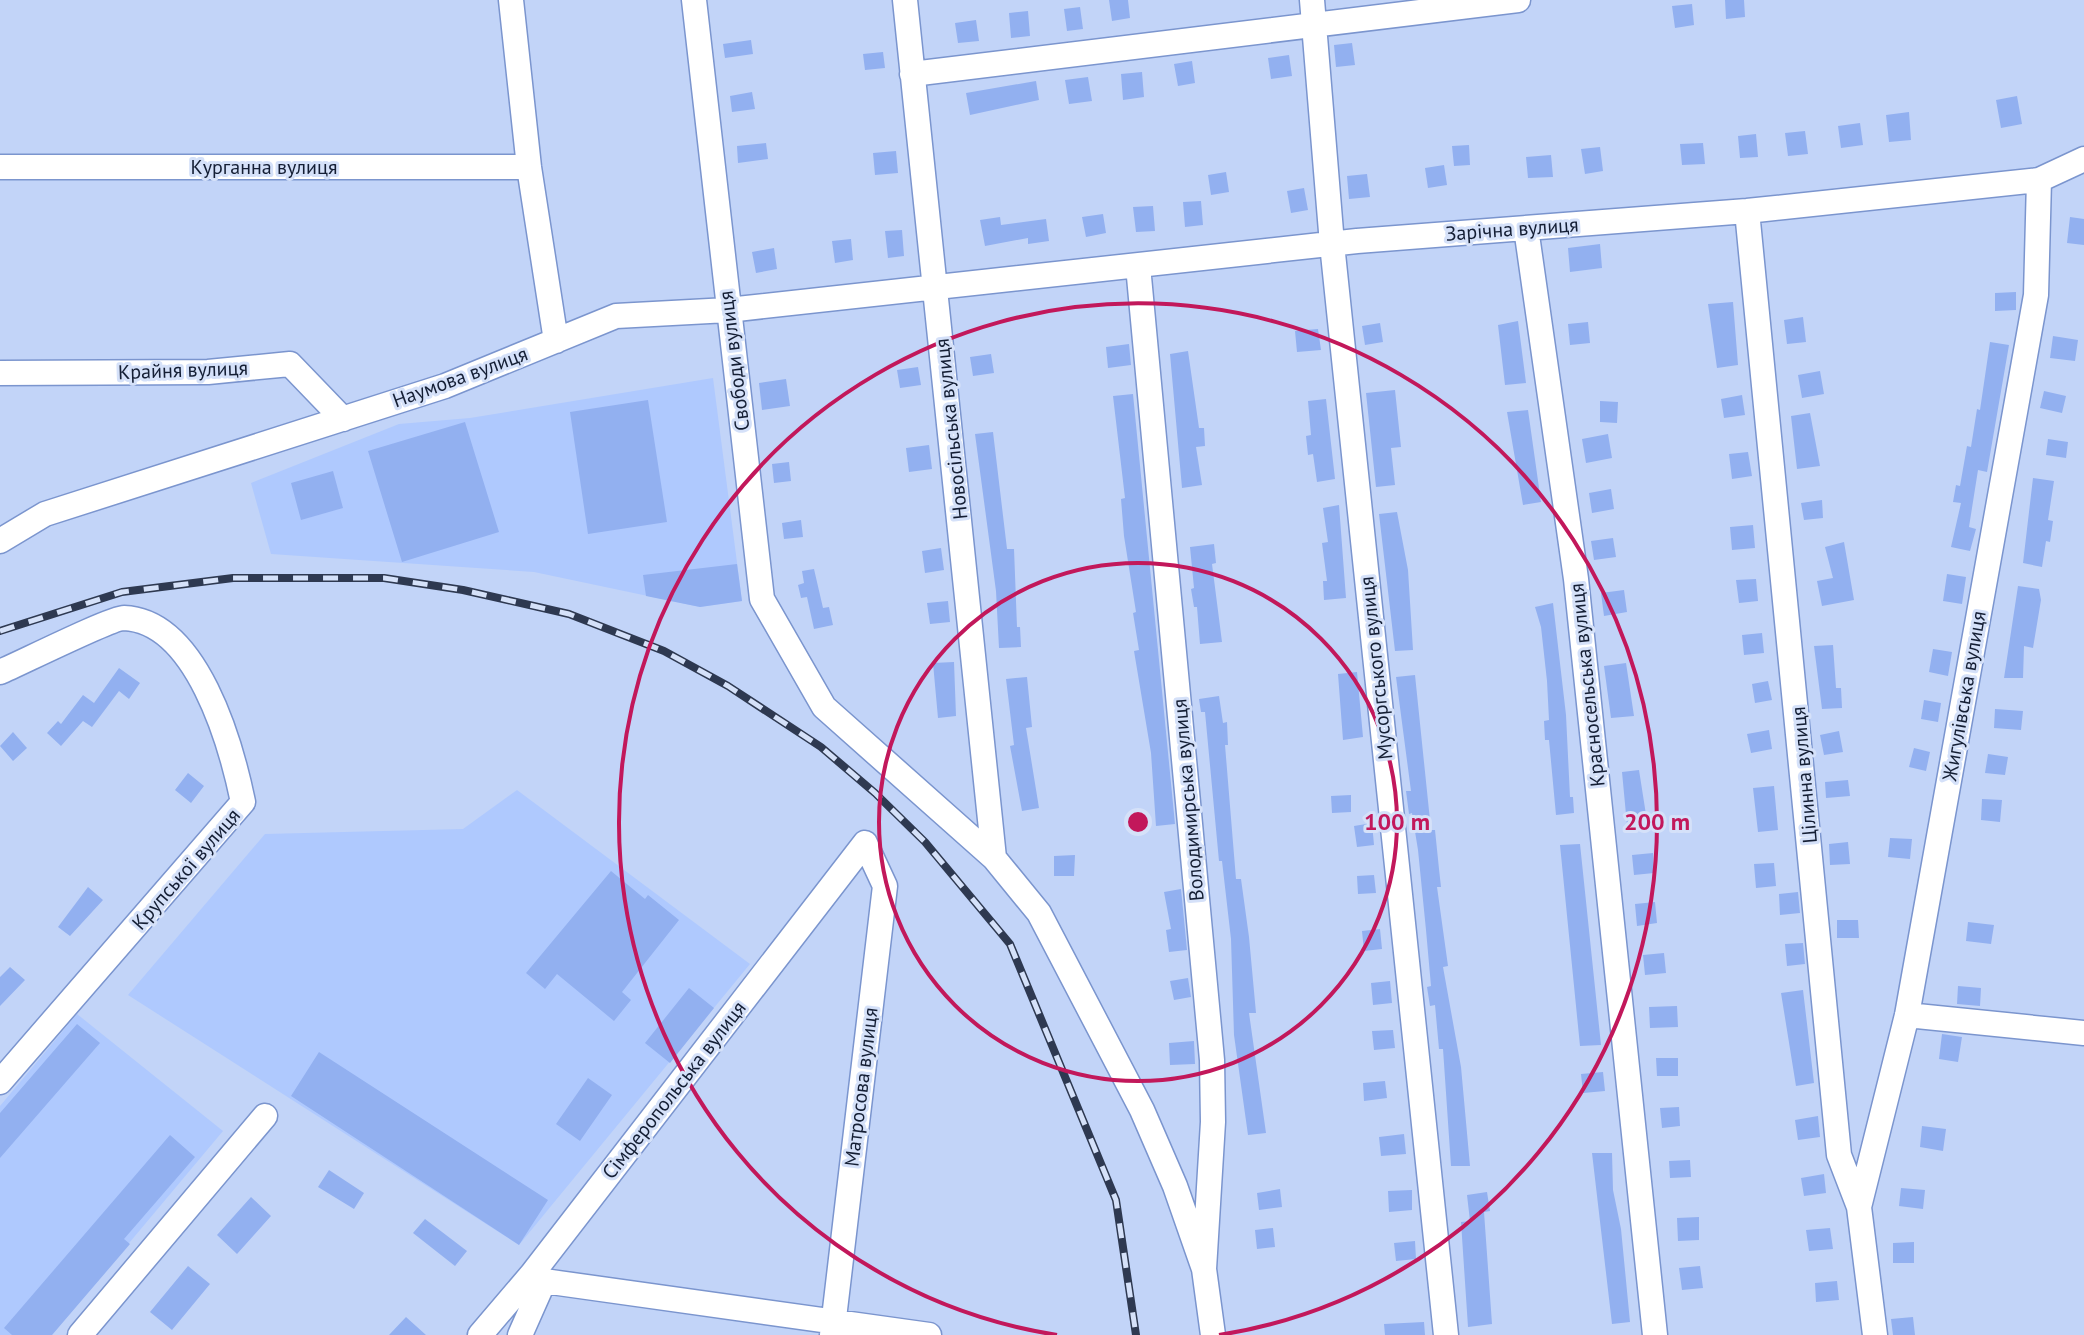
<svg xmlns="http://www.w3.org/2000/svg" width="2084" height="1335" font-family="'PT Sans',sans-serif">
	<rect width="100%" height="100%" fill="#c2d4f8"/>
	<path fill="#afc9fe" d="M713 378 742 601 700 607 534 572 271 554 251 483 399 424 470 418Z
		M517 790 750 964 519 1245 128 995 265 834 463 829Z
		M77 1014 223 1131 52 1335H0V1106Z"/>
	<path fill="#92b0f0" d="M1109 0H1128L1130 18 1112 21Z
		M1725 0H1744L1745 17 1726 19Z
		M1692 4 1694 25 1675 28 1672 6Z
		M1080 7 1083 29 1067 31 1064 9Z
		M1028 11 1030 36 1011 38 1009 13Z
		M976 20 979 41 958 43 955 23Z
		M751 40 753 54 725 58 723 44Z
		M1352 43 1355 65 1336 67 1334 45Z
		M883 52 885 68 865 70 863 54Z
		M1289 55 1292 76 1271 79 1268 58Z
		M1192 61 1195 83 1178 86 1174 64Z
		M1142 72 1144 97 1123 100 1121 74Z
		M1088 77 1092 101 1069 104 1065 80Z
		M1036 81 1039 100 970 115 966 93Z
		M752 92 755 109 732 112 730 96Z
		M2017 96 2022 124 2001 128 1996 100Z
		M1909 112 1911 140 1889 142 1886 115Z
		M1860 123 1863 145 1841 148 1838 126Z
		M1805 131 1808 154 1788 156 1785 133Z
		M1756 134 1758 157 1740 158 1738 136Z
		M766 143 768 159 738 163 737 146Z
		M1703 143 1705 164 1682 165 1680 144Z
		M1469 145 1470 165 1454 166 1452 146Z
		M1600 147 1603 171 1585 174 1581 149Z
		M896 151 898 173 875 175 873 153Z
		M1551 155 1553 177 1528 178 1526 157Z
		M1444 165 1447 185 1428 188 1425 168Z
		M1226 172 1229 192 1211 195 1208 175Z
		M1367 174 1370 197 1349 199 1347 176Z
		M1304 188 1308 210 1291 213 1287 191Z
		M1201 201 1203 225 1185 227 1183 202Z
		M1153 206 1155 231 1136 232 1133 207Z
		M1103 214 1106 233 1086 237 1082 217Z
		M1000 217 1001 225 1046 219 1049 241 1028 244V238L985 246 980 220Z
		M2070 217 2084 219V245L2067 243Z
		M902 230 904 256 888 258 885 231Z
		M851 239 853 260 835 263 832 241Z
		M1600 244 1602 268 1570 272 1568 248Z
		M774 248 777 269 756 273 752 252Z
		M2016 292V310L1995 311V293Z
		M1733 302 1738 365 1717 368 1708 304Z
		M1803 317 1806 342 1787 344 1784 320Z
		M1518 321 1526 383 1505 385 1498 325Z
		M1588 322 1590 343 1570 345 1568 324Z
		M1380 323 1383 342 1365 345 1362 326Z
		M1318 329 1321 350 1297 352 1295 331Z
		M2053 336 2078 340 2075 361 2050 358Z
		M1990 342 2009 345 1987 472 1978 470 1969 527 1976 529 1970 551 1951 547 1961 503 1953 502 1956 485 1960 486 1967 446 1971 447 1977 409 1980 410Z
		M1129 344 1131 365 1108 368 1106 347Z
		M1188 351 1199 428H1204L1205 446 1196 447 1202 485 1182 488 1170 354Z
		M991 354 994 373 973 376 970 357Z
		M918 367 921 385 900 388 897 370Z
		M1820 371 1824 394 1802 398 1798 375Z
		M786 379 790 406 762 410 759 383Z
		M1395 390 1401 447 1391 448 1395 485 1376 487 1366 393Z
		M2044 391 2066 396 2062 413 2040 408Z
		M1133 394 1175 824 1156 826 1151 753 1134 651 1139 650 1133 613 1136 612 1124 536 1121 499 1125 498 1113 396Z
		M1742 395 1745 415 1724 418 1721 399Z
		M1326 399 1335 479 1317 482 1313 454 1308 455 1306 436 1311 435 1308 401Z
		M648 400 667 522 588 534 570 412Z
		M1600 401 1618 402 1617 423 1600 422Z
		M1528 410 1541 502 1523 505 1507 412Z
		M1810 413 1820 466 1797 469 1791 416Z
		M465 422 499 532 402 562 368 451Z
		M993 432 1007 549H1014L1017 627H1020L1021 647 999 648 996 591 975 434Z
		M1608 434 1612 458 1586 463 1582 439Z
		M2048 439 2068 442 2066 458 2046 455Z
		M929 445 932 469 909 472 906 448Z
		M1748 452 1752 476 1732 479 1729 454Z
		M789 462 791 481 774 483 772 464Z
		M333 471 343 508 301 520 291 483Z
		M2033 478 2054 481 2048 520 2053 521 2050 542 2046 541 2042 567 2023 563Z
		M1611 489 1614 509 1592 513 1589 493Z
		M1822 500 1823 518 1804 520 1801 503Z
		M1339 505 1346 598 1324 600 1323 581H1327L1322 543 1328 542 1323 508Z
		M1397 512 1408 570 1413 650 1395 651 1379 514Z
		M801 520 803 537 784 539 782 523Z
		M1753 525 1755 548 1732 550 1730 527Z
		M1613 538 1616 557 1594 560 1591 541Z
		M1844 542 1854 600 1822 606 1817 581 1833 578 1825 547Z
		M1214 544 1216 563 1212 564 1222 642 1200 644 1197 607H1194L1191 589 1194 588 1190 547Z
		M941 548 944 570 925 573 922 551Z
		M737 564 742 601 700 607 646 596 643 575Z
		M814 569 823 608 829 607 833 625 814 629 807 597 801 598 798 585 804 583 802 571Z
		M1947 574 1966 577 1962 604 1943 601Z
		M1756 579 1758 601 1739 603 1736 580Z
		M2018 586 2039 589 2041 600 2033 648 2024 646 2023 678H2004Z
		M1624 590 1627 612 1604 616 1601 593Z
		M948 601 950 622 930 624 927 603Z
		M1553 603 1566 715 1570 797H1573L1574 813 1556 815 1549 740H1545L1544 721 1549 720 1547 681 1541 627 1535 607Z
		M1762 633 1764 653 1744 655 1742 635Z
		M1833 645 1836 688H1841L1842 708 1822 709 1814 646Z
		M1933 649 1952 652 1948 676 1929 672Z
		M954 662 956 716 938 718 933 663Z
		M1626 663 1634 716 1611 718 1604 666Z
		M119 668 140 683 129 699 119 691 92 727 83 721 61 746 47 733 58 721 61 724 83 695 94 703Z
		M1357 672 1363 737 1343 740 1338 674Z
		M1415 675 1431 830H1435L1439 869 1441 887H1437L1448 966 1443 967 1461 1067 1470 1166H1451L1443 1049H1439L1435 1005 1430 1006 1427 987 1431 986 1426 930 1418 850 1412 813 1409 814 1406 791H1411L1396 677Z
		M1027 677 1032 727 1026 728 1039 808 1022 811 1010 746 1014 745 1006 679Z
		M1768 681 1772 700 1755 703 1752 684Z
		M1219 696 1223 723 1227 722 1228 745H1225L1236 879H1241L1249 937 1256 1013H1249L1266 1133 1248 1135 1234 1035 1231 939 1222 861H1219L1205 712H1201L1199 699Z
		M1924 700 1941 703 1938 722 1921 719Z
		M1995 709 2023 711 2021 730 1994 728Z
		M1769 730 1772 749 1751 753 1747 734Z
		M1839 731 1843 752 1824 755 1820 735Z
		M13 732 27 748 13 761 0 746Z
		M1914 748 1930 752 1926 771 1909 767Z
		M1988 754 2008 757 2005 775 1985 773Z
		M1639 770 1647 821 1627 825 1622 772Z
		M188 773 204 786 191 803 175 790Z
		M1848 780 1850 796 1826 798 1825 782Z
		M1774 786 1778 830 1758 832 1753 788Z
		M1351 795V812L1332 813 1331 796Z
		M1982 799 2002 800 2000 822 1981 820Z
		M1372 823 1374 845 1357 847 1354 826Z
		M1890 838 1912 839 1910 859 1888 857Z
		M1848 842 1850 864 1830 865 1829 844Z
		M1580 844 1601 1045 1580 1046 1560 845Z
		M1653 853 1654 873 1634 875 1632 855Z
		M1075 855 1074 876H1054V856Z
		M1774 863 1776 886 1756 888 1754 864Z
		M611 871 645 899 648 895 679 920 622 992 631 1000 614 1021 557 974 545 989 526 973Z
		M1374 875 1376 893 1358 894 1357 876Z
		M88 887 103 900 70 936 58 927Z
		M1181 889 1187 950 1169 952 1166 930 1171 929 1164 892Z
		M1798 892 1800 913 1780 915 1779 894Z
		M1655 902 1657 923 1637 926 1635 904Z
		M1837 920H1858L1859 938H1837Z
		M1968 922 1994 925 1991 944 1966 941Z
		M1380 929 1382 949 1364 951 1362 931Z
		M1803 943 1805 964 1787 966 1785 944Z
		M1664 953 1666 973 1645 975 1643 955Z
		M10 967 25 980 0 1006V977Z
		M1188 978 1191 997 1174 1000 1170 981Z
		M1390 981 1392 1003 1373 1005 1371 983Z
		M1958 986 1981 988 1980 1006 1957 1004Z
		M689 988 714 1008 670 1063 645 1043Z
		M1803 990 1814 1083 1796 1086 1781 993Z
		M1677 1006 1678 1027 1650 1028 1649 1007Z
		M77 1024 100 1043 0 1158V1113Z
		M1393 1030 1395 1048 1374 1050 1372 1031Z
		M1942 1034 1962 1037 1958 1062 1939 1059Z
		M1194 1041 1195 1064 1170 1065 1169 1043Z
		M319 1052 548 1200 519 1245 291 1096Z
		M1656 1058H1678V1076H1657Z
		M1603 1072 1605 1091 1583 1093 1581 1074Z
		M588 1078 612 1095 580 1141 556 1124Z
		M1385 1081 1387 1098 1364 1101 1363 1083Z
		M1679 1107 1680 1126 1662 1128 1660 1108Z
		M1818 1116 1820 1137 1798 1140 1795 1120Z
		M1922 1126 1946 1129 1943 1151 1920 1147Z
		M1404 1134 1406 1154 1381 1156 1379 1137Z
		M170 1135 195 1157 124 1239 130 1244 52 1335H12L4 1328Z
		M1592 1153H1612L1613 1190 1621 1229 1630 1322 1612 1324Z
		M1690 1160 1691 1177 1670 1178 1669 1161Z
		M329 1170 364 1193 354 1209 318 1187Z
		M1824 1174 1826 1193 1804 1196 1801 1178Z
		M1901 1188 1925 1190 1923 1209 1899 1206Z
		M1280 1189 1282 1207 1259 1210 1257 1193Z
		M1412 1190V1210L1389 1212 1388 1191Z
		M1487 1192 1490 1211 1484 1212 1492 1324 1468 1327 1461 1222 1470 1221 1467 1195Z
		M251 1197 271 1216 237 1254 217 1235Z
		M1699 1217V1240L1678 1241 1677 1218Z
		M425 1219 467 1251 455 1266 413 1233Z
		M1273 1228 1275 1247 1257 1249 1255 1230Z
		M1830 1228 1833 1249 1809 1251 1806 1230Z
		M1415 1241 1416 1259 1396 1261 1394 1243Z
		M1914 1242V1263H1893V1243Z
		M188 1266 210 1284 172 1330 150 1312Z
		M1700 1266 1703 1288 1682 1290 1679 1268Z
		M1837 1281 1839 1300 1816 1302 1815 1283Z
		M406 1317 426 1335H389Z
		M1913 1317 1915 1335H1893L1891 1319Z
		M1424 1322 1425 1335H1385L1384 1324Z"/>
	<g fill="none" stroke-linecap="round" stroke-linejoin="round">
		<defs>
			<path id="minor" d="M511 0 529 167 556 341
				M694 0 762 599 824 707 994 858 1039 913 1142 1110 1175 1186 1204 1269
				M905 0 994 858
				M1312 0 1332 244 1446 1335
				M912 74 1518 0
				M0 167H529
				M1747 211 1839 1155 1859 1207 1875 1335
				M1526 228 1576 579 1655 1335
				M1138 266 1212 1060 1213 1122 1204 1269 1213 1335
				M0 373 208 372 290 364 343 419
				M0 541 45 514 445 386 616 316 728 310 1357 241 1747 211 2039 180 2084 159
				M0 672C19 664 111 618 124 618 197 621 231 744 243 802L0 1082
				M1907 1015 2084 1033
				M1859 1207 1907 1015 2036 295 2039 180
				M544 1281 929 1335
				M80 1335 265 1116
				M480 1335 532 1274 865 843 885 886 832 1335
				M520 1335 544 1281 532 1274"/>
		</defs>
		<use href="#minor" stroke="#7b95ce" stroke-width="27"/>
		<use href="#minor" stroke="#fff" stroke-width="24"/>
		<defs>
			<path id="rail" d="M0 631 122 592 233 578H384L463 590 569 614 664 651 728 686 821 747 875 793 925 842 1010 944 1116 1200 1136 1335"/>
		</defs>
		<use href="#rail" stroke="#2e3951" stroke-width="8"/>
		<use href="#rail" stroke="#d5e1f9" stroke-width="5" stroke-dasharray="15" stroke-linecap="butt"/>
	</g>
	<g fill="none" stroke="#c2185b" stroke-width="4">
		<circle cx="1138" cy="822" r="259"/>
		<path d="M1057 1335A519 519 0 1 1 1219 1335"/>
	</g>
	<g text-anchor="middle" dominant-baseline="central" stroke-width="6" stroke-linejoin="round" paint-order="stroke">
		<g font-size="20" fill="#141e34" stroke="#d5e1f9">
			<text x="264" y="167">Курганна вулиця</text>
			<text transform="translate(1512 229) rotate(-4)">Зарічна вулиця</text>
			<text transform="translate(734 361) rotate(-97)">Свободи вулиця</text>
			<text transform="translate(183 370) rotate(-2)">Крайня вулиця</text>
			<text transform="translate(460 377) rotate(-20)">Наумова вулиця</text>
			<text transform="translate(951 429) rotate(-96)">Новосільська вулиця</text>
			<text transform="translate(1376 668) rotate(-96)">Мусоргського вулиця</text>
			<text transform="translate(1587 685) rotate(-96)">Красносельська вулиця</text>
			<text transform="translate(1964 696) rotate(-80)">Жигулівська вулиця</text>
			<text transform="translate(1804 775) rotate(-95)">Цілинна вулиця</text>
			<text transform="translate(1188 800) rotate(-95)">Володимирська вулиця</text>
			<text transform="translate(186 869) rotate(-49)">Крупської вулиця</text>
			<text transform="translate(861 1087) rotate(-83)">Матросова вулиця</text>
			<text transform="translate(674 1090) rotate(-52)">Сімферопольська вулиця</text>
		</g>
	</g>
	<circle cx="1138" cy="822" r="12" fill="#c2185b" stroke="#d5e1f9" stroke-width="4"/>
	<g font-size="24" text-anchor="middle" font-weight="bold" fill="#c2185b" stroke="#d5e1f9" stroke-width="6" stroke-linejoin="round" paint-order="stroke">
		<text x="1397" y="830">100 m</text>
		<text x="1657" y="830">200 m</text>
	</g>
</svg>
